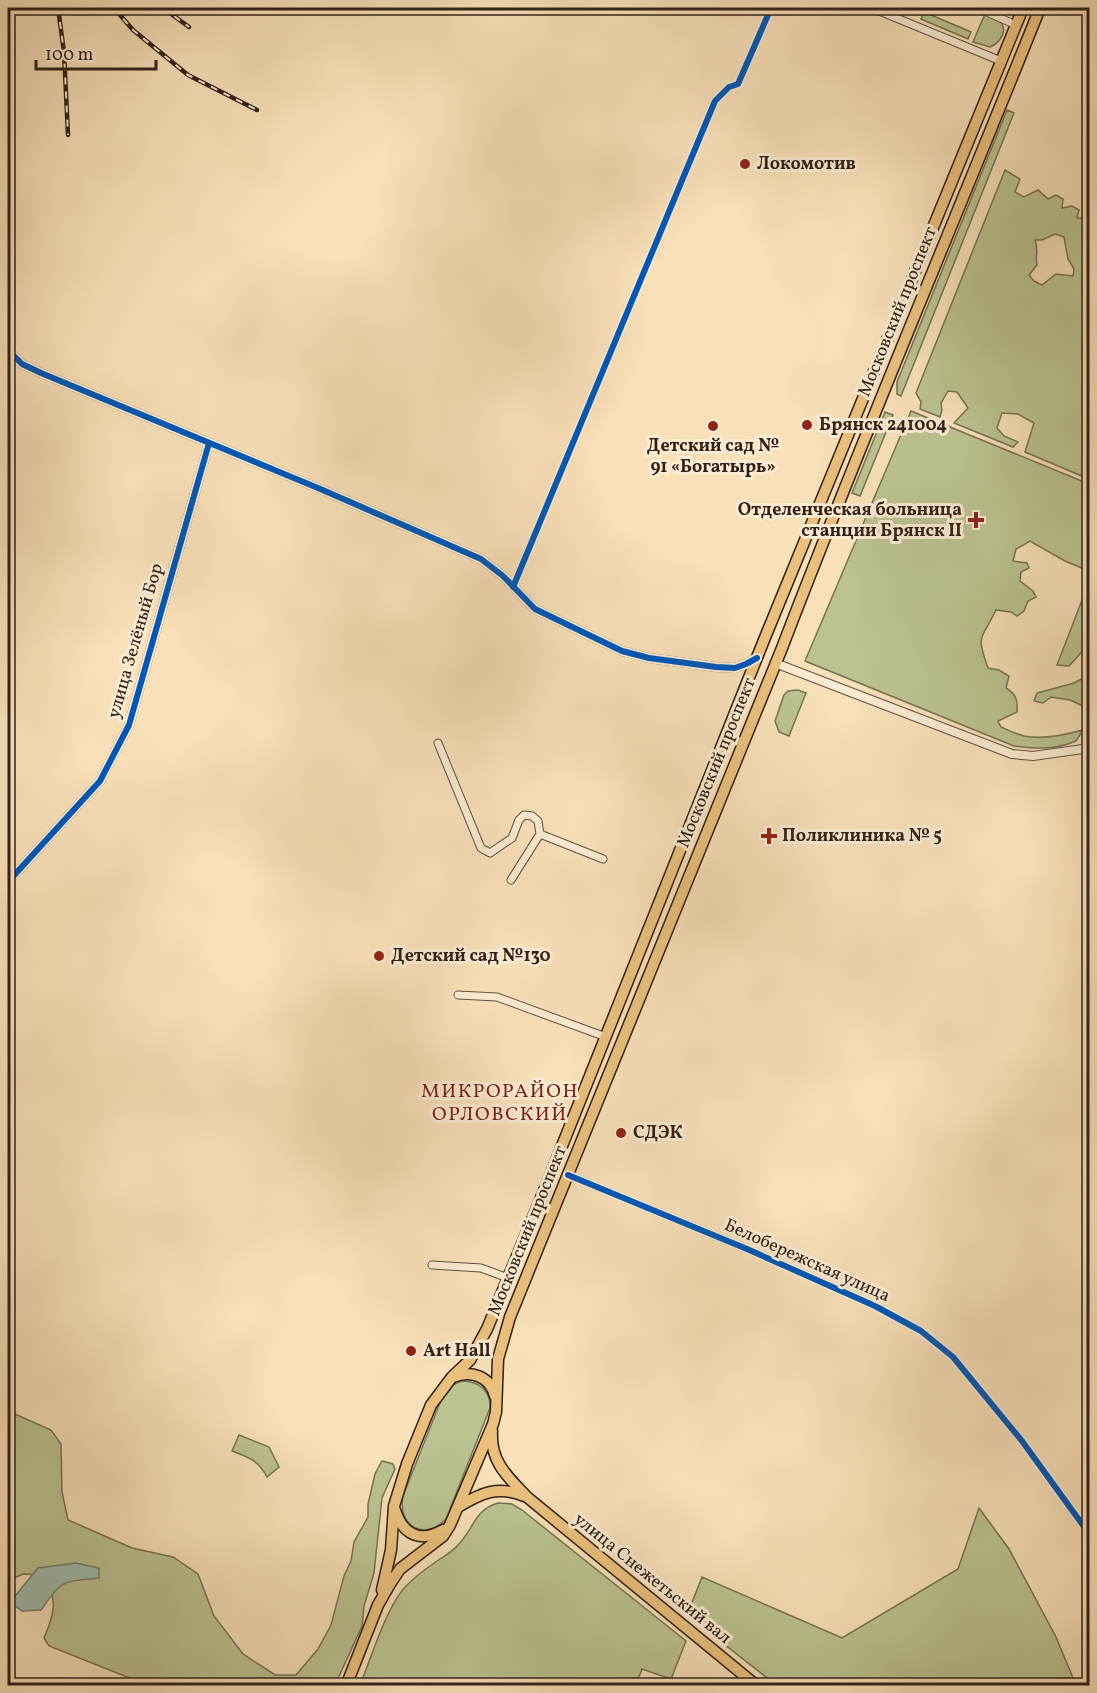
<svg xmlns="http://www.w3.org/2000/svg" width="1097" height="1693" font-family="Vollkorn,serif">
	<rect width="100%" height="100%" fill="#f8e0b9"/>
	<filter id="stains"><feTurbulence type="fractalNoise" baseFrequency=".00333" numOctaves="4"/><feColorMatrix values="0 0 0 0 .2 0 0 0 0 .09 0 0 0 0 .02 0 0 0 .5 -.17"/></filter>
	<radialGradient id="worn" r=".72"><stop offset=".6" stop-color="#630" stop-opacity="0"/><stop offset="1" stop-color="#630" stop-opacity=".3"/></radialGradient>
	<path fill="#bbc391" stroke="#767254" stroke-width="1.5" fill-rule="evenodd" d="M924 12 971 32 968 39 921 19Z
		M985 14C989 15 995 17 998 20 1010 29 1000 43 990 47L973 42Z
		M1007 110 1014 113 901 396 897 394V382Z
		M1005 170 1020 179 1015 192 1024 197 1038 190 1048 199 1056 195 1063 199 1062 208 1072 206 1079 210 1077 218H1089V479L1025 452 1034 423 1018 414 1002 413 997 428 1004 436 1018 442 1013 447 954 423 968 408 957 392 948 391 941 403 942 410 940 417 920 409 921 402 916 393ZM1055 234 1064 237 1068 259 1074 269 1073 276 1056 274 1042 285 1034 281 1029 275 1037 265C1035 255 1039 250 1035 240H1042Z
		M911 411 1089 484V571L1065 561 1030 541 1016 549 1013 561 1027 563 1029 568 1021 572 1020 581 1033 591 1036 597 1028 601 1024 611 1017 616 1011 612 996 610C982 640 975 633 988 668L999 670 1009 676 1006 688C1016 694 1018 700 1017 712L998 721 1001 727C1008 730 1016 734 1024 736 1043 740 1065 735 1083 730L1076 741C1055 750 1037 749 1014 746L805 661Z
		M885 412 893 415 860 496 852 493Z
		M1089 582V644L1069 666 1057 665Z
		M1089 675V706H1083L1070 700 1051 697 1043 703 1034 701 1037 693 1074 683Z
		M798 690 806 693 789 736 779 732 775 721 784 695 788 691Z
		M462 1381C479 1381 491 1391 490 1408L446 1519C425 1542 397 1526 403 1496L443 1395C449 1387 453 1384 462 1381Z
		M8 1411 51 1430 61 1444 62 1492 68 1520 132 1548 173 1557 198 1574 214 1616 243 1654 275 1675H296L318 1649 331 1625 344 1576 351 1561 354 1542 368 1517V1504L375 1474 382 1461 393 1464 395 1469 382 1498 374 1573 364 1606 362 1626 335 1685H147L49 1646 44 1638C50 1624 57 1607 51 1591 49 1585 43 1580 40 1575L23 1574 8 1581Z
		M239 1435 269 1447 279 1467 267 1477C258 1460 250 1458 232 1451Z
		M498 1503 512 1504 522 1510 686 1641 671 1679 642 1669 636 1685H360C371 1659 387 1604 407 1585 417 1575 428 1567 440 1559 446 1555 453 1551 458 1545 474 1529 474 1510 498 1503Z
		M979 1508 1009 1549 1056 1637 1076 1685H776L687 1615 702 1577 842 1638 958 1569Z"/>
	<path fill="#9dbdae" stroke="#717f72" stroke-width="1.5" d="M76 1563 99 1568V1578C61 1582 63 1579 41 1610L22 1611 10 1602 38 1568Z"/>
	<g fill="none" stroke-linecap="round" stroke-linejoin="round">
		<defs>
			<path id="minor" d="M872 8 1001 61
				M978 8 1016 25
				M513 587 715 101 729 87 738 84 771 8
				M438 743 481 848 490 853 512 838 519 820 524 815 532 816 538 821 540 834
				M511 880 540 834 603 859
				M458 995 497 997 606 1037
				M568 1175 747 1249 875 1306 921 1331 953 1357 1022 1441 1090 1535
				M432 1265 481 1268 508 1278"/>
			<path id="tertiary" d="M8 350 22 364 41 373 318 488 481 559 503 576 535 609 622 651 649 658 716 667 735 668 746 664 757 658
				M775 663 1012 754 1033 756 1090 748
				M8 882 100 781 129 725 209 443"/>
			<path id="primary" d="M453 1377C471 1370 490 1376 495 1396
				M492 1431C490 1462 508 1477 527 1497L757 1686
				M458 1507C481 1493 498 1485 524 1496
				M395 1510C403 1535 420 1543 443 1530
				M382 1590 391 1550 394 1506 407 1464 431 1405 452 1377 470 1360 487 1329 550 1176 764 640 1023 8
				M346 1686 378 1605 390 1584 400 1569 443 1536 450 1525 493 1424 496 1412 498 1359 510 1317 782 648C864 433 955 221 1040 8"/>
		</defs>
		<use href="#minor" stroke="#625140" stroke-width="9"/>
		<use href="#tertiary" stroke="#625140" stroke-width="10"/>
		<use href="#primary" stroke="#302118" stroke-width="13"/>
		<use href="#minor" stroke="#faebd2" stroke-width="7"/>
		<use href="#tertiary" stroke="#faebd2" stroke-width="8"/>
		<use href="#primary" stroke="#ecc07c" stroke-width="10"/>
		<defs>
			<path id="rail" d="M58 8 64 52 68 135
				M114 8 133 30 188 75 257 110
				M163 8 189 27"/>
		</defs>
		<use href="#rail" stroke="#302118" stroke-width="4.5"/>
		<use href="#rail" stroke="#faebd2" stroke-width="2" stroke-dasharray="7" stroke-linecap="butt"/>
		<defs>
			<path id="cycleway" d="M8 350 22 364 41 373 318 488 481 559 503 576 535 609 622 651 649 658 716 667 735 668 746 664 757 658
				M513 587 715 101 729 87 738 84 771 8
				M8 882 100 781 129 725 209 443
				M568 1175 747 1249 875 1306 921 1331 953 1357 1022 1441 1090 1535"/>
		</defs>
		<use href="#cycleway" stroke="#faebd2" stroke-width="10"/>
		<use href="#cycleway" stroke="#0057b8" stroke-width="6"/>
	</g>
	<g fill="#8f2418" stroke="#faebd2" stroke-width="2">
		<circle cx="745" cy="164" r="6"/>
		<circle cx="807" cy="425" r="6"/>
		<circle cx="713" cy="426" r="6"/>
		<path d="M973 511h6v6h6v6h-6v6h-6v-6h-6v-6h6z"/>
		<path d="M766 827h6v6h6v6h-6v6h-6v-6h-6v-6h6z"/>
		<circle cx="379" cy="956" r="6"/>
		<circle cx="621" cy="1133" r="6"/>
		<circle cx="411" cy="1351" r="6"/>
	</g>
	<g text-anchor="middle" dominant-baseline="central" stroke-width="6" stroke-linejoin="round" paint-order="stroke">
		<g font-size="18" font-weight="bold" fill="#302118" stroke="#faebd2" text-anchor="start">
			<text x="757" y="164">Локомотив</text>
			<text x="819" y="425">Брянск 241004</text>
			<text x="713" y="446" text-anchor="middle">Детский сад №<tspan x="713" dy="21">91 «Богатырь»</tspan></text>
			<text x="962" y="510" text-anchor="end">Отделенческая больница<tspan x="962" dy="21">станции Брянск II</tspan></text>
			<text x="782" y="836">Поликлиника № 5</text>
			<text x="391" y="956">Детский сад №130</text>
			<text x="633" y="1133">СДЭК</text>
			<text x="423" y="1351">Art Hall</text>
		</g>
		<g font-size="18" fill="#302118" stroke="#faebd2">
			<text transform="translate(898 312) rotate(-68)">Московский проспект</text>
			<text transform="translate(136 641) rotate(-74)">улица Зелёный Бор</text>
			<text transform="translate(717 763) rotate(-68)">Московский проспект</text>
			<text transform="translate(528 1231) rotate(-68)">Московский проспект</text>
			<text transform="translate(807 1261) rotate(24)">Белобережская улица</text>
			<text transform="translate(652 1579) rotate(39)">улица Снежетьский вал</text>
		</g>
		<g font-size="20" letter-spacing="1.5" fill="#7a1f14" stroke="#faebd2">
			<text x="500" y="1092">МИКРОРАЙОН<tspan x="500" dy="23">ОРЛОВСКИЙ</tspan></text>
		</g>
	</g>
	<rect width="1097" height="1693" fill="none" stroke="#f8e0b9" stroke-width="30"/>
	<rect x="9" y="9" width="1079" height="1675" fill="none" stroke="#302118" stroke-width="3"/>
	<rect x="15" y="15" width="1067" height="1663" fill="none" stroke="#302118" stroke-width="1.5"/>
	<path d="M36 60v9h120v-9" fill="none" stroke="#302118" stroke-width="3"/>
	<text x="45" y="60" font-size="18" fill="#302118" stroke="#faebd2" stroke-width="4.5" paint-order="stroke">100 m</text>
	<rect width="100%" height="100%" filter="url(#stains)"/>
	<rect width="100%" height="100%" fill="url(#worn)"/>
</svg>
